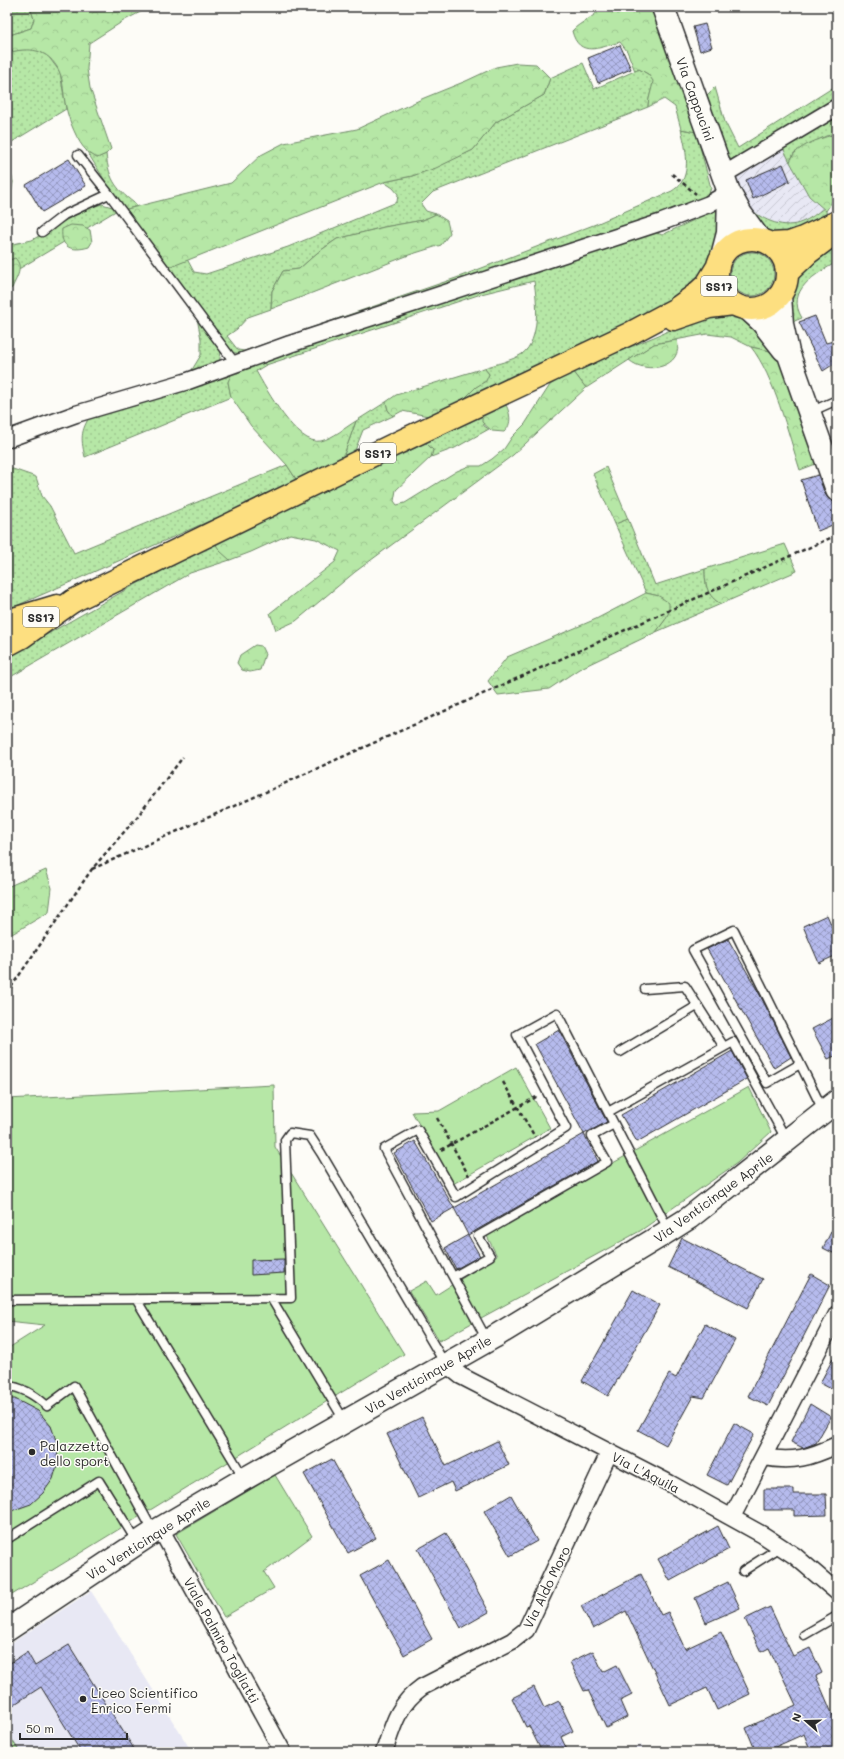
<svg xmlns="http://www.w3.org/2000/svg" width="844" height="1759" font-family="Mali,sans-serif">
	<defs>
		<pattern id="industrial-furrows" width="10" height="10" patternUnits="userSpaceOnUse"><rect width="10" height="10" fill="#e8e8f4"/><path d="M-1 1l2-2M0 10L10 0M9 11l2-2" fill="none" stroke="#c7c7d1"/></pattern>
		<pattern id="grass-dots" width="8" height="8" patternUnits="userSpaceOnUse"><rect width="8" height="8" fill="#b6e7a6"/><path d="M2 2h.1M6 6h.1" fill="none" stroke="#9dc68f" stroke-width="1.8" stroke-linecap="round"/></pattern>
		<pattern id="forest-crowns" width="20" height="18" patternUnits="userSpaceOnUse"><rect width="20" height="18" fill="#b6e7a6"/><path d="M2 6a3 3 0 1 1 6 0M12 15a3 3 0 1 1 6 0" fill="none" stroke="#9dc68f"/></pattern>
		<pattern id="building-cross-hatch" width="8" height="8" patternUnits="userSpaceOnUse"><rect width="8" height="8" fill="#b6bbed"/><path d="M0 0l8 8M0 8l8-8" fill="none" stroke="#9498c0"/></pattern>
	</defs>
	<rect width="100%" height="100%" fill="#fdfcf7"/>
	<filter id="ink" filterUnits="userSpaceOnUse"><feTurbulence type="fractalNoise" baseFrequency=".025" numOctaves="2"/><feDisplacementMap in="SourceGraphic" scale="8" xChannelSelector="R" yChannelSelector="G"/><feConvolveMatrix kernelMatrix="1 2 1 2 8 2 1 2 1" color-interpolation-filters="sRGB"/></filter>
	<g filter="url(#ink)">
		<path fill="#e8e8f4" d="M91 1591 192 1752H7V1646Z
			M641 1744 645 1752H625Z"/>
		<path fill="url(#industrial-furrows)" d="M781 144 809 196 824 208 801 223 785 226 763 218 750 209 731 174Z"/>
		<path fill="url(#grass-dots)" stroke="#708968" d="M7 7H26L31 10 34 19 31 28 7 36Z
			M34 49 48 56 60 72 66 109 7 145V53L19 50Z
			M583 63 594 89 639 69 648 74 654 81C652 90 648 98 648 107L433 192 421 204 426 211 436 214 423 220 384 227 337 239 317 253 299 269 283 271 272 291 271 309 248 317 237 329 227 336 238 350 244 351 456 278 596 224 672 191C675 189 679 186 681 183 691 169 685 144 681 129L696 132 711 188 708 196 689 206 243 354 229 352 168 268 187 259 194 272 206 274 288 247 397 202 398 194 393 188 384 182 412 176 436 167 473 150 496 122 544 95 550 78Z
			M837 85V99L729 164 707 95 715 87 725 122 738 148Z
			M837 109V134L826 136 794 153 790 162 781 144Z
			M86 150 97 158 106 154C109 181 117 190 138 206L123 210Z
			M7 156 13 182 7 218Z
			M102 204 119 209 7 276V241L13 244 32 240 68 219 89 208Z
			M721 207 713 252 705 272 660 311 561 353 460 405C465 398 469 392 476 387 482 382 486 382 489 374L484 368C496 364 511 361 522 354 541 340 537 301 534 281L481 294 266 365 259 360 655 232 662 235 694 220 700 211Z
			M824 208 826 211 827 218 782 237 766 232 750 209C763 220 785 230 802 222 810 219 817 213 824 208Z
			M837 239V262C816 274 785 290 802 318L787 324 791 296 796 276Z
			M730 274a22 22 0 1 1 44 0a22 22 0 1 1-44 0Z
			M726 312 743 318 779 353 751 347 731 337 707 334 654 344 586 388 573 371 673 329Z
			M197 318 221 352 219 364 190 373 201 355V339Z
			M237 366 228 382 231 397 85 457C80 436 81 430 93 411Z
			M386 402 388 410 393 416 363 430 354 453 342 460 356 421Z
			M482 414 484 426 489 429 455 448 431 457 433 450 426 443Z
			M287 465 298 482 7 610V467L36 477 42 496 50 506 74 553Z
			M628 519 655 585 705 569C705 585 707 596 721 604L656 632 665 620 659 596 646 593 615 524Z
			M215 543 230 560 190 573 7 679V657L129 588Z"/>
		<path fill="url(#forest-crowns)" stroke="#708968" d="M26 7H150L125 20 89 43 87 69 90 88 111 149 106 154 97 158C94 156 90 154 87 151 78 144 68 118 66 107 63 96 64 81 59 71 48 48 29 47 7 53V36L31 28 34 19 31 10Z
			M602 7H653L696 132 681 129 675 107 664 99 648 107C648 98 652 90 653 81L648 74 639 69 635 71 627 51 620 42C601 47 579 59 572 31 581 21 593 19 602 7Z
			M517 63 536 64 550 78 544 95 496 122 473 150 436 168 412 176 384 182 168 268 123 210 231 183 261 155 284 143 357 129 424 98 466 81 496 67Z
			M837 134V194L826 211 809 196 790 162C791 159 793 155 795 153 803 144 826 136 837 134Z
			M436 214 447 221 450 233 441 245 409 255 271 309 272 291 283 271 299 269 317 253 337 239 384 227 423 220Z
			M71 225 83 226 90 230 92 242 89 247C72 252 60 248 62 229Z
			M15 258C24 267 17 277 12 288L7 290V261Z
			M677 340C684 368 646 375 629 360L654 344Z
			M751 347 779 353 821 462 800 470C788 433 774 376 751 347Z
			M259 360 266 365 256 371C266 389 297 446 321 441 333 438 346 427 356 421L342 460 298 482 287 465 251 426 231 397 228 382 232 372Z
			M484 368 489 374 486 381 476 387 466 397 460 405 434 417 402 411 393 416 388 410 386 402 396 395Z
			M573 371 586 388 513 455 355 572 296 621 276 630 270 613 335 562 340 551 316 539 290 534 251 552 230 560 220 551 215 543 426 443 433 450 431 457 396 490 394 501 397 505 405 503 457 471 469 466H481L492 459 504 449 512 437 525 424 550 385Z
			M505 403C510 412 513 424 504 432L492 431 482 422V414Z
			M606 467 628 519 615 524 593 474Z
			M785 544 797 571 721 604C707 596 705 585 705 569Z
			M646 593 659 596 669 603V612L665 620 656 632 579 669 549 689 498 695 488 681 507 657 596 619Z
			M255 645 261 646 265 654 260 670 250 672 242 670 237 663 240 655Z
			M46 870 52 888 49 912 7 937V887Z"/>
		<path fill="#b6e7a6" stroke="#708968" d="M516 1067 550 1128 453 1184 412 1112 439 1111Z
			M274 1085 275 1147 404 1354 7 1598V1349L45 1325 7 1321V1099Z
			M749 1087 771 1132 737 1163 640 1231 439 1341 409 1291 427 1281 436 1295 497 1256 486 1234Z
			M275 1475 312 1536 264 1572 274 1588 224 1617 176 1534Z
			M7 1732 20 1752H7Z"/>
		<path fill="url(#building-cross-hatch)" stroke="#2b2b2b" d="M705 24 712 47 700 51 693 27Z
			M620 45 631 69 598 83 588 58Z
			M69 159 86 186 42 212 26 185Z
			M783 164 790 181 753 199 746 180Z
			M815 316 826 343 837 340V362L823 371 799 322Z
			M818 475 825 494 829 499 833 501 837 512V523L818 531 801 480Z
			M827 915 837 938V955L819 963 803 926Z
			M728 939 759 993 791 1057 774 1068 707 949Z
			M837 1016V1055L828 1059 812 1029Z
			M559 1030 607 1122 584 1134 535 1044Z
			M732 1051 747 1079 637 1142 621 1115Z
			M584 1134 598 1161 468 1235 454 1208Z
			M415 1141 454 1208 431 1221 394 1153Z
			M837 1220V1255L823 1248Z
			M468 1235 480 1256 456 1269 445 1248Z
			M682 1238 763 1279 748 1308 668 1267Z
			M284 1259V1273L251 1275V1260Z
			M811 1274 830 1285 768 1406 748 1396Z
			M633 1290 660 1305 608 1396 582 1381Z
			M705 1324 735 1340 704 1398 693 1396 666 1445 638 1430 669 1374 676 1378Z
			M837 1351V1392L820 1383Z
			M7 1399H15L38 1411 51 1426 57 1443 58 1462 53 1479 43 1493 31 1504 14 1510 7 1511Z
			M810 1404 831 1417 816 1443 803 1448 791 1442Z
			M422 1417 446 1466 497 1441 509 1465 455 1491 451 1482 418 1498 387 1434Z
			M734 1423 754 1434 727 1485 707 1475Z
			M332 1459 376 1538 348 1553 304 1474Z
			M764 1489H794V1494H826L827 1515 794 1516V1510H764Z
			M511 1495 537 1541 510 1556 484 1511Z
			M718 1526 729 1549 670 1581 658 1559Z
			M446 1533 489 1612 461 1628 418 1549Z
			M389 1560 432 1639 404 1655 360 1576Z
			M641 1574 661 1615 668 1612 685 1649 721 1632 750 1694 717 1710 707 1688 670 1705 626 1611 593 1629 581 1606Z
			M728 1582 740 1608 706 1623 695 1598Z
			M770 1607 793 1656 810 1648 822 1673 816 1676 837 1725V1752H811L804 1734 764 1752H756L746 1728 796 1705 769 1648 761 1652 745 1619Z
			M69 1645 136 1752H81L41 1687 7 1709V1665L27 1652 35 1666Z
			M593 1651 603 1672 617 1665 632 1695 620 1701 627 1717 606 1728 588 1690 584 1691 570 1662Z
			M534 1687 544 1708 559 1701 573 1731 561 1737 568 1752H542L529 1726 526 1727 512 1698Z"/>
		<g fill="none" stroke-linecap="round" stroke-linejoin="round">
			<defs>
				<path id="lane" d="M78 155 109 194 235 363
					M42 232 64 215 109 194
					M810 412 837 400
					M645 989 685 986 724 1047
					M620 1052 697 1006
					M800 1064 767 1083 693 950 734 930 823 1110
					M608 1112 733 1042 786 1139
					M453 1277 490 1256 478 1236 607 1162 592 1136 614 1124
					M271 1298 344 1420
					M136 1299 244 1478
					M7 1300 291 1298 285 1140 290 1133 310 1136 321 1153 445 1364
					M487 1340 384 1149 418 1130 456 1197 566 1128 517 1035 557 1013 668 1229
					M7 1386C23 1387 36 1396 47 1406L74 1386 153 1531
					M7 1539 99 1481 137 1542
					M743 1571 782 1546
					M804 1635 837 1616"/>
				<path id="street" d="M723 175 837 107
					M7 439 76 414 188 381 290 344 662 222 709 204 729 192
					M446 1364 461 1376 669 1483 763 1535 795 1556 837 1592
					M764 1457C793 1463 811 1457 837 1445
					M732 1517 837 1314
					M160 1528 283 1752
					M384 1752C393 1725 398 1704 422 1687L512 1641 526 1630 609 1453"/>
				<path id="secondary" d="M663 7 729 192 741 214 760 240
					M722 256 728 233 729 193
					M780 296 782 324 788 352 837 490
					M749 310 762 322 784 350
					M7 1630 154 1532 244 1479 494 1337 662 1235 689 1218 837 1101"/>
				<path id="primary" d="M717 274a35 35 0 1 1 70 0a35 35 0 1 1-70 0Z
					M771 244 789 243 803 238 837 222
					M787 273 808 253 832 235
					M674 319 709 307 733 304
					M73 601 391 446 629 334 676 309 694 296 707 284 718 266"/>
				<path id="highway" d="M7 621 57 606
					M7 645 22 637 73 601"/>
			</defs>
			<use href="#lane" stroke="#2b2b2b" stroke-width="11"/>
			<use href="#street" stroke="#2b2b2b" stroke-width="19"/>
			<use href="#secondary" stroke="#2b2b2b" stroke-width="25"/>
			<use href="#primary" stroke="#2b2b2b" stroke-width="25"/>
			<use href="#highway" stroke="#2b2b2b" stroke-width="25"/>
			<path stroke="#2b2b2b" stroke-width="2.5" stroke-dasharray="4 3" stroke-linecap="butt" d="M672 174 696 194
				M92 869 277 787 320 767 837 535
				M7 993 92 869 137 817 183 757
				M503 1082 535 1137
				M437 1118 469 1176
				M441 1150 538 1096"/>
			<use href="#lane" stroke="#fdfcf7" stroke-width="8"/>
			<use href="#street" stroke="#fdfcf7" stroke-width="16"/>
			<use href="#secondary" stroke="#fdfcf7" stroke-width="22"/>
			<use href="#primary" stroke="#fddf80" stroke-width="22"/>
			<use href="#highway" stroke="#fddf80" stroke-width="22"/>
		</g>
	</g>
	<g fill="#2b2b2b" stroke="#fdfcf7" stroke-width="1.5">
		<circle cx="32" cy="1452" r="4"/>
		<circle cx="83" cy="1699" r="4"/>
	</g>
	<g text-anchor="middle" dominant-baseline="central" stroke-width="3" stroke-linejoin="round" paint-order="stroke">
		<g fill="#fdfcf7" stroke="#6a6a68" stroke-width="1">
			<rect x="701" y="276" width="36" height="20" rx="3"/>
			<rect x="360" y="443" width="36" height="20" rx="3"/>
			<rect x="23" y="607" width="36" height="20" rx="3"/>
		</g>
		<g font-size="12" font-weight="bold" fill="#2b2b2b">
			<text x="719" y="286">SS17</text>
			<text x="378" y="453">SS17</text>
			<text x="41" y="617">SS17</text>
		</g>
		<g font-size="13" fill="#2b2b2b" stroke="#fdfcf7">
			<text transform="translate(696 99) rotate(70)">Via Cappucini</text>
			<text transform="translate(713 1197) rotate(-36)">Via Venticinque Aprile</text>
			<text transform="translate(428 1374) rotate(-30)">Via Venticinque Aprile</text>
			<text transform="translate(646 1472) rotate(27)">Via L'Aquila</text>
			<text transform="translate(148 1538) rotate(-32)">Via Venticinque Aprile</text>
			<text transform="translate(546 1587) rotate(-64)">Via Aldo Moro</text>
			<text transform="translate(222 1640) rotate(61)">Viale Palmiro Togliatti</text>
		</g>
		<g font-size="13" fill="#2b2b2b" stroke="#fdfcf7" text-anchor="start">
			<text x="40" y="1445">Palazzetto<tspan x="40" dy="15">dello sport</tspan></text>
			<text x="91" y="1692">Liceo Scientifico<tspan x="91" dy="15">Enrico Fermi</tspan></text>
		</g>
	</g>
	<rect width="844" height="1759" fill="none" stroke="#fdfcf7" stroke-width="24"/>
	<rect x="12" y="12" width="820" height="1735" fill="none" stroke="#2b2b2b" stroke-width="1.5" filter="url(#ink)"/>
	<g transform="translate(806 1721) rotate(290)" stroke="#fdfcf7" stroke-width="3" paint-order="stroke">
	<path d="M0-3L7 15L0 10L-7 15Z" fill="#2b2b2b"/>
	<text y="-6" font-size="11" font-weight="bold" text-anchor="middle" fill="#2b2b2b">N</text>
	</g>
	<path d="M20 1733v6h107v-6" fill="none" stroke="#2b2b2b" stroke-width="2"/>
	<text x="26" y="1733" font-size="12" fill="#2b2b2b" stroke="#fdfcf7" stroke-width="3" paint-order="stroke">50 m</text>
</svg>
